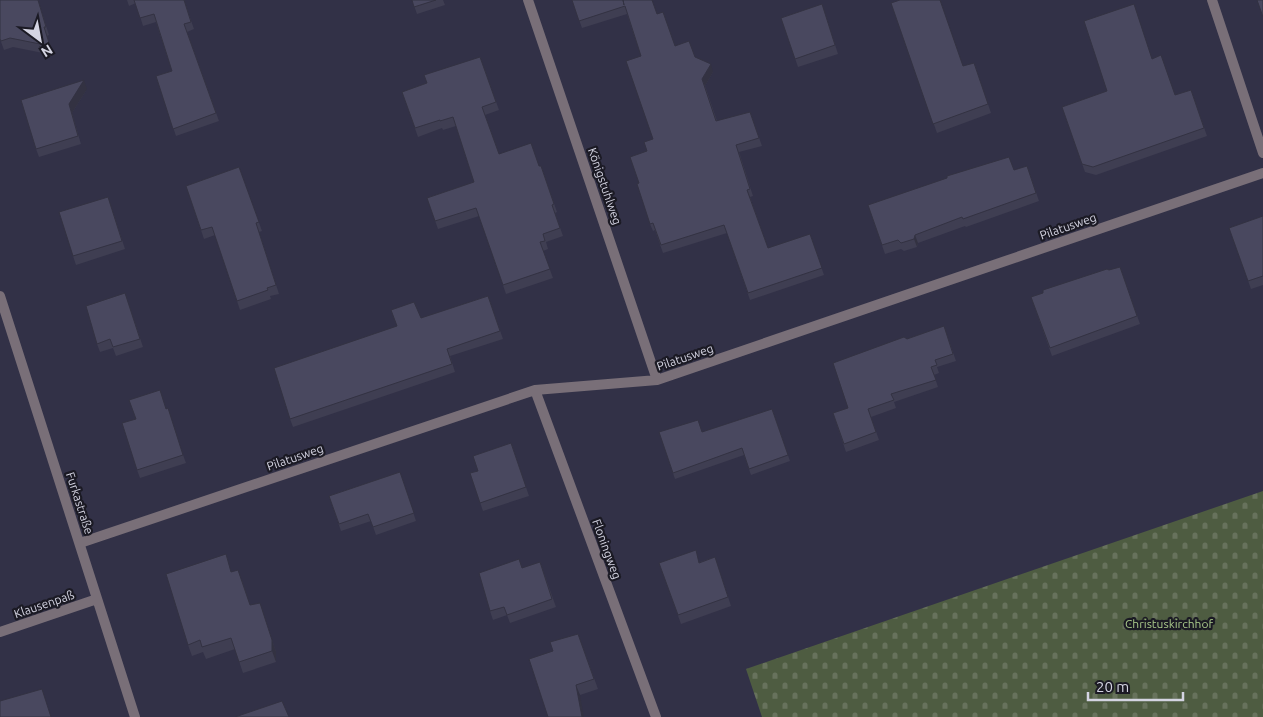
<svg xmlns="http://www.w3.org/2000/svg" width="1263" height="717" font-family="Ubuntu,sans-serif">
	<defs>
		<pattern id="cemetery-stones" width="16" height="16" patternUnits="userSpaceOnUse" patternTransform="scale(1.25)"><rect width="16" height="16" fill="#4e5c41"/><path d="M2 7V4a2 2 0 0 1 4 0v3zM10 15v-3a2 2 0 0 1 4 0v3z" fill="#67725c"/></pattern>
	</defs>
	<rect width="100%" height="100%" fill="#323147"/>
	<path fill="url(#cemetery-stones)" d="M1263 491V717H762L746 669Z"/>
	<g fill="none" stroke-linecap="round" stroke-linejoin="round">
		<path stroke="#796f78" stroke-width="10" d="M528 0 657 380
			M1212 0 1263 153
			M0 296 135 717
			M535 390 656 717
			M80 543 535 390 657 380 1263 173
			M0 632 97 599"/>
	</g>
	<path fill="#3f3e52" d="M0 0H38L49 35 47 36 53 55 13 47 4 50 0 39Z
		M127 0H184L194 29 187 32 219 121 176 136 156 76 172 71 156 22 143 26 136 3 129 6Z
		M412 0H443L445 5 417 14Z
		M572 0H623L657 14 675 46 695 57 713 72 705 86 717 121 750 112 762 146 739 152 753 196 750 197 768 248 810 234 824 275 750 300 727 233 663 253 655 230 653 231 650 224 639 183 647 151 653 139 641 56 627 14 582 28Z
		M891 3 963 66 974 63 991 113 937 133Z
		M822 4 838 54 798 67 781 18Z
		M480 57 499 110 485 115 499 154 539 166H541L557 212 555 213 563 236 546 242 548 249 543 251 553 278 506 294 479 216 438 229 427 198 474 182 456 126 443 130 442 128 418 137 402 92 427 83Z
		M1152 59 1175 95 1191 90 1207 136 1096 175 1085 172 1062 107 1107 91Z
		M87 89 72 113 81 144 39 157 36 149Z
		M1027 166 1039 201 966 227 965 226 918 243 917 247 904 251 901 249 885 254 868 205 1014 170Z
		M239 167 262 231 259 232 279 294 270 296 271 299 240 310 215 235 204 239 186 186Z
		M108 197 125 249 76 265 73 256Z
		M1263 216V285L1251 289 1229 228Z
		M1120 267 1140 324 1052 356 1031 297Z
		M125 293 143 347 116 356 113 348 100 352 97 344Z
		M488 296 503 339 450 356 455 372 293 427 290 419 397 326Z
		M944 326 956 361 937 367 939 373 934 375 938 387 894 402 896 408 871 417 879 440 846 452 833 413 848 408 907 339Z
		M166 409 186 463 140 478 137 470Z
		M772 409 790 461 751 475 744 455 675 479 659 432H702Z
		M511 443 529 496 483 511 470 473 478 471Z
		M400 472 416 521 376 535 371 521 341 531 329 496Z
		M715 557 731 606 681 624 659 563 700 562Z
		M540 562 556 607 510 623 507 615 493 620 490 611 522 568Z
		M232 572 242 581 250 605 260 603 276 652V662L243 673 235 649 206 659 203 652 192 656 188 645Z
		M578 634 598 689 580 695 553 651Z"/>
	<path fill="#333242" d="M711 64 713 72 705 86 702 79Z
		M84 80 87 89 72 113 81 144 69 104Z
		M915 235 918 243 917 247 914 239Z
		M260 603 276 652V662L272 651Z
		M576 685 580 695 584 717H582Z"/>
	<path fill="#49485f" stroke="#333242" d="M0 0H38L46 27H44L50 46 10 38 1 41 0 39Z
		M134 0H184L191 22 184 24 216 113 173 129 156 76 172 71 154 14 140 18Z
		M412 0H436L414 7Z
		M572 0H623L624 5 623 0H652L657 14 663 12 675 46 689 41 695 57 711 64 702 79 716 121 750 112 759 138 736 145 750 189 747 190 768 248 810 234 822 268 748 293 724 225 661 245 653 223 650 224 637 184 639 183 630 157 647 151 644 142 653 139 626 61 641 56 625 6 579 21Z
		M900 0H940L963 66 974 63 988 104 933 124 891 3Z
		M1257 0H1263V17Z
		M822 4 835 45 795 59 781 18Z
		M1134 4 1152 59 1161 55 1175 95 1191 90 1204 128 1093 167 1082 164 1062 107 1107 91 1084 21Z
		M480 57 496 102 482 107 499 154 531 143 539 166H541L554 204 552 205 560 228 543 234 545 241 540 242 550 269 503 285 476 208 435 221 427 198 474 182 453 117 440 121V120L415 128 402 92 427 83 424 75Z
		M84 80 69 104 78 136 36 149 21 100Z
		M1009 157 1014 170 1027 166 1036 193 963 219 962 217 915 235 914 239 901 243 898 240 882 245 868 205 947 178V176Z
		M239 167 259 222 256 223 276 285 267 288 268 290 237 301 212 227 201 230 186 186Z
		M108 197 122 241 73 256 59 212Z
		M1263 216V276L1248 281 1229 228Z
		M1120 267 1137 316 1050 348 1031 297 1043 293V290L1107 269 1109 270Z
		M125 293 140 339 113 347 110 339 97 344 86 306Z
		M488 296 500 331 447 349 452 364 290 419 274 368 397 326 391 310 414 302 421 318Z
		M944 326 953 354 935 360 937 365 931 367 936 380 891 394 894 400 868 409 876 432 844 444 833 413 848 408 833 363 904 337 907 339Z
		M160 390 166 409 168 408 183 455 137 470 122 423 136 419 129 400Z
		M772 409 788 455 749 469 742 448 673 473 659 432 698 420 702 432Z
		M511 443 526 487 480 503 470 473 478 471 473 456Z
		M400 472 414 513 373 527 368 514 339 524 329 496Z
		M696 550 699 563 715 557 728 597 678 615 659 563Z
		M226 554 231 572 238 570 250 605 260 603 272 640V651L239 662 231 638 202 647 200 640 188 645 166 574Z
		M519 559 522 568 540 562 552 599 507 615 504 607 490 611 479 573Z
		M578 634 594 679 576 685 582 717H548L529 659 553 651 550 642Z
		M42 689 51 717H0V701Z
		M282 701 289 717H235Z"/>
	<g text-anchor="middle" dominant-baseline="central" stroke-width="4.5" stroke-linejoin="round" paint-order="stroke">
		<g font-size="12" fill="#d4d4e2" stroke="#1b1a24">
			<text transform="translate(605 186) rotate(71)">Königstuhlweg</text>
			<text transform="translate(1068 226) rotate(-19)">Pilatusweg</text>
			<text transform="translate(685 357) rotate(-19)">Pilatusweg</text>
			<text transform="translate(295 457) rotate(-19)">Pilatusweg</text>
			<text transform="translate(80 503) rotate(72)">Furkastraße</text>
			<text transform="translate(607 549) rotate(70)">Floningweg</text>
			<text transform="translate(44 604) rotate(-19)">Klausenpaß</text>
		</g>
		<g font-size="12" fill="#aaca8b" stroke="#1b1a24">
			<text x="1169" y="623">Christuskirchhof</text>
		</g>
	</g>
	<g transform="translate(40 40) rotate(148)" stroke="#1b1a24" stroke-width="4" paint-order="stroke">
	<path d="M0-4L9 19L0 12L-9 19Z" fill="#d4d4e2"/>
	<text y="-8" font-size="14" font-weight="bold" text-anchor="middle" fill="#d4d4e2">N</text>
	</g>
	<path d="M1088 692v8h95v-8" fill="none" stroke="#d4d4e2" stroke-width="2.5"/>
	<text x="1096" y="692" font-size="15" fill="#d4d4e2" stroke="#1b1a24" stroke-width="4" paint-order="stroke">20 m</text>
</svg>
